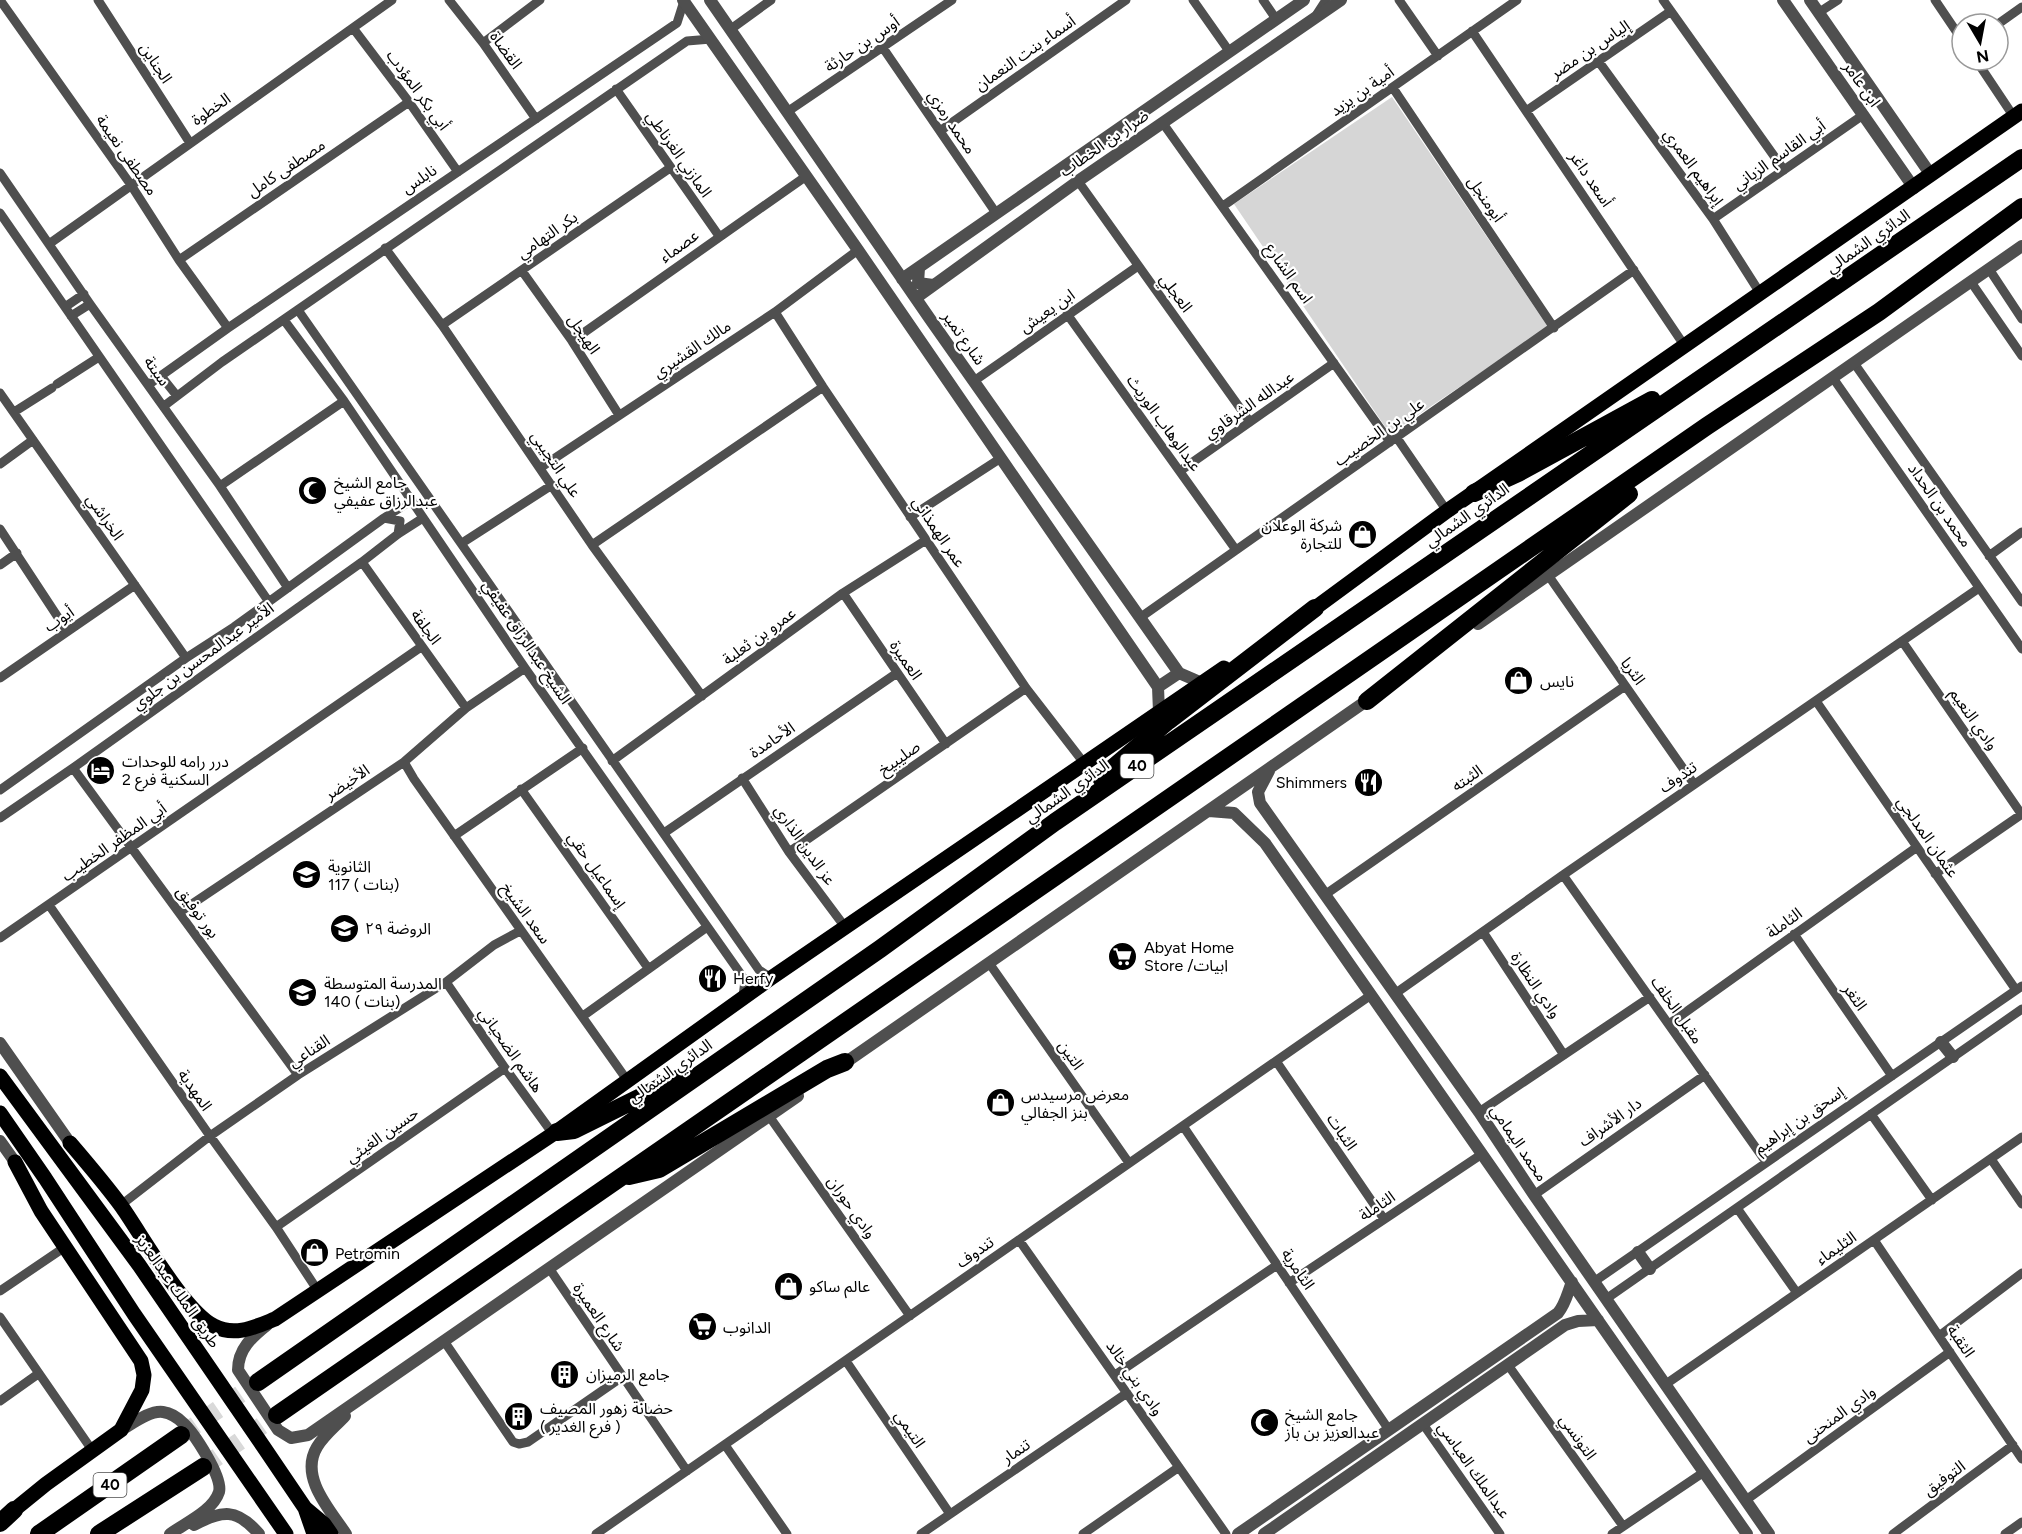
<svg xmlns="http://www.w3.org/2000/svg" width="2022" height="1534" font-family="Figtree,'Noto Sans Arabic',sans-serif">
	<rect width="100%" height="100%" fill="#fff"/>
	<path fill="#d6d6d6" d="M1392 97 1548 327 1390 434 1234 204Z"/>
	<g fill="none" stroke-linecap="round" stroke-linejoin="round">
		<path stroke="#d9d9d9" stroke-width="18" stroke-dasharray="18 9" stroke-linecap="butt" d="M181 1435 258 1382
			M203 1467 277 1415"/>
		<path stroke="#4f4f4f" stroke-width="9" d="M0 0 131 185 179 260 228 328
			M98 0 190 143
			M449 0 483 43 536 119
			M1193 0 1229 51
			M1263 0 1276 19
			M1399 0 1438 56
			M1663 0 1784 170
			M1935 0 1962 40
			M1818 13 1838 0
			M1317 14 1326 0
			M1998 24 2022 7
			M353 28 409 102 458 172
			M731 29 771 0
			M1472 31 1684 345
			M483 43 540 0
			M883 48 996 213
			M1976 60 2014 117
			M1599 62 1713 219 1760 293
			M1393 88 1554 328
			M616 89 719 236
			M1526 111 1671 11
			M787 112 952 0
			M1162 122 1390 442
			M940 131 1126 0
			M0 173 90 304 220 486 288 588
			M1078 181 1250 422
			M1223 206 1517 0
			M0 213 269 602
			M1713 219 1863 115
			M49 244 392 0
			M385 248 442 325 592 545 702 696
			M179 260 409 102
			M1989 269 2022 319
			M522 271 572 341 619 415
			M1971 282 2022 356
			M65 307 84 294
			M298 310 759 970 771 978
			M775 312 823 387 1026 688 1084 763
			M1067 314 1236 550
			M71 316 90 304
			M284 320 344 401 525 668 745 980 743 997
			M442 325 670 168
			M572 341 805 177
			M1854 363 2022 602
			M161 376 177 396
			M1833 378 2022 649
			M974 381 1138 266
			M57 384 99 357
			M148 385 228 328 677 23 684 1
			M0 393 186 658
			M164 406 222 362 687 41 711 39
			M14 412 52 388
			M1397 438 1447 511
			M0 464 33 440
			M540 468 775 312 858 250
			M1180 471 1334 363
			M220 486 344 401
			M910 517 1001 458
			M384 518 400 521 398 534
			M0 529 67 631
			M462 543 552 485
			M592 545 823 387
			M1989 556 2022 532
			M362 562 466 708
			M0 565 17 553
			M1548 575 1694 784
			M843 593 946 744
			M1141 617 1634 270
			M1902 641 2022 815
			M0 678 135 585
			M1816 701 2016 990
			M612 761 843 593 926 540
			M404 762 414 779 627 1080
			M73 768 298 1075
			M742 778 789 852 845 927
			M521 789 648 968
			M0 790 186 658 234 627 384 518 412 500
			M0 818 73 768 362 562 398 534 423 518
			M664 833 897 673
			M454 836 583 748
			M789 852 1026 688
			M1935 874 2022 814
			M1563 875 1766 1162
			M1326 894 1625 686
			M49 905 210 1136 276 1227 318 1291
			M180 912 404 762 466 708 525 668
			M1483 932 1564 1055
			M1794 934 1892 1076
			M0 938 421 647
			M989 963 1129 1163
			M446 982 505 1068 553 1134
			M1396 993 1563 875 1979 588
			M583 1016 707 927
			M1669 1024 1917 847
			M1276 1061 1384 1219
			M1479 1112 1650 997
			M1871 1114 1932 1200
			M769 1116 910 1316
			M1183 1126 1389 1430
			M1991 1159 2022 1204
			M1534 1195 1705 1075
			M121 1205 210 1136 298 1075 446 982 494 945 520 931
			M1737 1208 1797 1293
			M276 1227 505 1068
			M1019 1240 1226 1534
			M1874 1240 2022 1459
			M549 1268 687 1471
			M1595 1281 2022 986
			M1289 1283 1482 1154
			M0 1291 65 1247
			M1606 1299 2022 1009
			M0 1317 92 1450
			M1939 1336 2022 1273
			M444 1341 513 1442 519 1444 528 1442 622 1377
			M846 1361 950 1514
			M1508 1365 1623 1526
			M1115 1375 1277 1265
			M1666 1384 2022 1137
			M0 1401 38 1374
			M1423 1424 1500 1534
			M725 1445 787 1534
			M1746 1500 1950 1352
			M596 1534 1371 995
			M921 1534 1127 1393
			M1083 1534 1179 1467
			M1612 1534 1704 1472
			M1893 1534 2013 1445
			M2005 1534 2022 1522"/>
		<path stroke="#4f4f4f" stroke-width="12" d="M683 0 858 250 1158 687 1159 712
			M710 0 930 319 1179 673 1202 683
			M1783 0 1914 188
			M1810 0 1931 175
			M919 268 918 283 933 285
			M902 279 1304 0
			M916 298 1078 181 1341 0
			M1478 624 2022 246
			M1158 687 1179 673
			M1269 771 1258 792 1260 803 1479 1112 1534 1195 1769 1534
			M1209 811 1234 813 1265 843 1747 1534
			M1941 1042 1953 1057
			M0 1043 70 1143
			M839 1067 1372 697
			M0 1141 15 1162
			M1638 1252 1650 1269
			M267 1325C252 1337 238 1349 238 1370L278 1430 291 1438 308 1435 798 1096
			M345 1416C336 1426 324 1435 317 1447 299 1477 330 1510 346 1534
			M121 1430C132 1424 150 1410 163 1412 170 1413 178 1418 183 1423 194 1433 223 1477 219 1492 213 1511 185 1523 170 1534
			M194 1525C222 1510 237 1508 259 1534
			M1238 1534 1558 1313C1566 1303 1567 1294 1572 1282
			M1264 1534 1565 1325 1578 1321 1598 1320"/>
		<path stroke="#000" stroke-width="15" d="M1307 614 1447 511 2022 111
			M0 1076 139 1265 263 1446 305 1508 314 1534
			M0 1113 45 1178 134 1314 286 1534
			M70 1143C88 1164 106 1185 122 1207 143 1237 184 1311 214 1326 235 1337 255 1327 275 1319L553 1134 771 978 1224 668
			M305 1508 324 1524 331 1534
			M14 1510 46 1484 121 1430 142 1390 144 1375 141 1361 41 1211 15 1162"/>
		<path stroke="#000" stroke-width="18" d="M1474 493 1518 473 1652 400
			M1367 701 1629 494
			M1101 778 1168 721 1315 608
			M557 1132 574 1130 677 1079
			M629 1176 659 1169 827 1069 845 1062
			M258 1382 880 949 1055 822 2022 158
			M277 1415 1707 426 1879 312 2022 207
			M0 1523 14 1510
			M39 1534 181 1435
			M99 1534 203 1467"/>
	</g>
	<defs>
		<symbol id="mosque-disc" viewBox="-11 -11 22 22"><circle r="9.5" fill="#000" stroke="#fff"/><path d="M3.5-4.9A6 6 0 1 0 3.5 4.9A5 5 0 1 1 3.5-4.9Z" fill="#fff"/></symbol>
		<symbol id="shop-disc" viewBox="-11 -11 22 22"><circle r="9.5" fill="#000" stroke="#fff"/><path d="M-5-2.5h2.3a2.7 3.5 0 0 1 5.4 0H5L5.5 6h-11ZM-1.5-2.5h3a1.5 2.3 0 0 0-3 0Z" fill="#fff"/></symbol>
		<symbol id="hotel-disc" viewBox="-11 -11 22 22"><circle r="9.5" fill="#000" stroke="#fff"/><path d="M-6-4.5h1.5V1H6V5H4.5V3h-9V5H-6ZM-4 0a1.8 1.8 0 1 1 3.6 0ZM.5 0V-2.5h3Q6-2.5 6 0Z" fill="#fff"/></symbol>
		<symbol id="restaurant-disc" viewBox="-11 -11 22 22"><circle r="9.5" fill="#000" stroke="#fff"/><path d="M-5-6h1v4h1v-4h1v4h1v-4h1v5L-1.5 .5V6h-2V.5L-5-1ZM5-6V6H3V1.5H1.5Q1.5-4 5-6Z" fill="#fff"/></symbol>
		<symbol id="school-disc" viewBox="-11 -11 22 22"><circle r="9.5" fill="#000" stroke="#fff"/><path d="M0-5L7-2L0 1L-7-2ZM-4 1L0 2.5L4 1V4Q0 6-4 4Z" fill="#fff"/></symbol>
		<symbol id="supermarket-disc" viewBox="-11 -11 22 22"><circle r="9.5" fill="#000" stroke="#fff"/><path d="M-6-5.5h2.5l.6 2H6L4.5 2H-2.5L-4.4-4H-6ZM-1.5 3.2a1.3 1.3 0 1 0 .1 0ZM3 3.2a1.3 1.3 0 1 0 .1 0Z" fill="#fff"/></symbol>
		<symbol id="building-disc" viewBox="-11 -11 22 22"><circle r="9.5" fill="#000" stroke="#fff"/><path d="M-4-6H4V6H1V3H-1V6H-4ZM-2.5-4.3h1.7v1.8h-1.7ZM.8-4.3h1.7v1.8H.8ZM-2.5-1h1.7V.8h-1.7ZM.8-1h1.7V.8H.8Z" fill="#fff"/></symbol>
	</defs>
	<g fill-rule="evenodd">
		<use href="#mosque-disc" x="296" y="474" width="33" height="33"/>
		<use href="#shop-disc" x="1346" y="518" width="33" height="33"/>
		<use href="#shop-disc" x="1502" y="664" width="33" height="33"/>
		<use href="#hotel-disc" x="84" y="754" width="33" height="33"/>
		<use href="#restaurant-disc" x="1352" y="766" width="33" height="33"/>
		<use href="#school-disc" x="290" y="858" width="33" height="33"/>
		<use href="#school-disc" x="328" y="912" width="33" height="33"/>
		<use href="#supermarket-disc" x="1106" y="940" width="33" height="33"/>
		<use href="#restaurant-disc" x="696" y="962" width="33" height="33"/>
		<use href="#school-disc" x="286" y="976" width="33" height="33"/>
		<use href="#shop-disc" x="984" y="1086" width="33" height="33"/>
		<use href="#shop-disc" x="298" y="1236" width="33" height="33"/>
		<use href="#shop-disc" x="772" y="1270" width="33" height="33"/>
		<use href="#supermarket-disc" x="686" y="1310" width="33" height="33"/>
		<use href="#building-disc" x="548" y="1358" width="33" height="33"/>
		<use href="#building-disc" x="502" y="1400" width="33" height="33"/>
		<use href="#mosque-disc" x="1248" y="1406" width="33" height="33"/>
	</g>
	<g text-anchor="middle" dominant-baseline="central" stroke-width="4.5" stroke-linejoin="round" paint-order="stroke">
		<g fill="#fff" stroke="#4c4c4c" stroke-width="1.5">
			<rect x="1120.5" y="754" width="33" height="24" rx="4.5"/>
			<rect x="93.5" y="1473" width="33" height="24" rx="4.5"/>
		</g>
		<g font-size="15" font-weight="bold" fill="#000">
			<text x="1137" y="766">40</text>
			<text x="110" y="1485">40</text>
		</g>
		<g font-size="16" fill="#000" stroke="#fff">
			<text transform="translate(862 44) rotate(-34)">أوس بن حارثة</text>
			<text transform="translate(1590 49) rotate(-34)">إلياس بن مضر</text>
			<text transform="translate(506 50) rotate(54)">القضاة</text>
			<text transform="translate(1025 53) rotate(-35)">أسماء بنت النعمان</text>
			<text transform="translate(156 63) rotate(57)">الجناين</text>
			<text transform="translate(1862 84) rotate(55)">ابن عامر</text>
			<text transform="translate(418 90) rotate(54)">أبي بكر المؤدب</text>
			<text transform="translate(1362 91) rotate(-35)">أمية بن يزيد</text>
			<text transform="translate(211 109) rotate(-35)">الخطوة</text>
			<text transform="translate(952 122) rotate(56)">محمد رمزي</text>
			<text transform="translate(1104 143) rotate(-35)">ضرار بن الخطاب</text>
			<text transform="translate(679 154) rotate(55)">المازني الغرناطي</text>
			<text transform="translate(127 155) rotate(55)">مصطفى نعيمة</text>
			<text transform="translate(1779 155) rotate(-35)">أبي القاسم الزياني</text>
			<text transform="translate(1694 167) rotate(54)">إبراهيم العمري</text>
			<text transform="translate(286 168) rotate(-34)">مصطفى كامل</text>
			<text transform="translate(419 179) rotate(-34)">نابلس</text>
			<text transform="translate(1591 179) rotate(56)">أسعد داغر</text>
			<text transform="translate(1486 199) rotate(56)">أبومنجل</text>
			<text transform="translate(547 235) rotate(-35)">بكر التهامي</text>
			<text transform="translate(1868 241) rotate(-35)">الدائري الشمالي</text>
			<text transform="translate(679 246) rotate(-36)">عصماء</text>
			<text transform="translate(1289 273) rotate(55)">اسم الشارع</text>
			<text transform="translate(1176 293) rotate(54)">العجلي</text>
			<text transform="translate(1047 311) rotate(-35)">ابن يعيش</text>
			<text transform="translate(584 334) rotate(56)">الهيجل</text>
			<text transform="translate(964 338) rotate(55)">شارع تمير</text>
			<text transform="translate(692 349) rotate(-34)">مالك القشيري</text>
			<text transform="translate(157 371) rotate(54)">سبتة</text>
			<text transform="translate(1249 405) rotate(-35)">عبدالله الشرقاوي</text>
			<text transform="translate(1164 423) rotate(54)">عبدالوهاب الوريث</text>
			<text transform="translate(1379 432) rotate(-35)">علي بن الخصيب</text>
			<text transform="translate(556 464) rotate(56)">علي التجيبي</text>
			<text transform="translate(1940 505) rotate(55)">محمد بن الحداد</text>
			<text transform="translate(1467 515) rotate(-35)">الدائري الشمالي</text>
			<text transform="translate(105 517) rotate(55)">الخراشي</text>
			<text transform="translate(939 532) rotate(56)">عمر الهمذاني</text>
			<text transform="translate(59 619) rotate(-34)">أيوب</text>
			<text transform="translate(426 627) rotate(54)">الجلفة</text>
			<text transform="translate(759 636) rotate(-36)">عمرو بن ثعلبة</text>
			<text transform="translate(527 642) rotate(56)">الشيخ عبدالرزاق عفيفي</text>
			<text transform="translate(203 656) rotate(-36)">الأمير عبدالمحسن بن جلوي</text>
			<text transform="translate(906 660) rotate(56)">العميرة</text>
			<text transform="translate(1633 671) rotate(55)">الثريا</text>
			<text transform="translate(1974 719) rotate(55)">وادي النعيم</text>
			<text transform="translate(772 740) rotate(-34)">الأحامدة</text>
			<text transform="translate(899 758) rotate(-35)">صليبيخ</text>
			<text transform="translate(1678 777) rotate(-35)">تندوف</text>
			<text transform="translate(1467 778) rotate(-35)">الثبته</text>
			<text transform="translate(347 782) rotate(-34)">الأخيضر</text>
			<text transform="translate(1067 791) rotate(-35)">الدائري الشمالي</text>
			<text transform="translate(1928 837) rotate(55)">عثمان المدلجي</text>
			<text transform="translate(114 842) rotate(-35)">أبي المظفر الخطيب</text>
			<text transform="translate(805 845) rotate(55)">عز الدين الذاري</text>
			<text transform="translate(597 870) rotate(55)">إسماعيل حقي</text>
			<text transform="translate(198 912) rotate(54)">بور توفيق</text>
			<text transform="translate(526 913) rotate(54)">سعد الشيخ</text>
			<text transform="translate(1784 923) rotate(-36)">الثاملة</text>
			<text transform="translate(1536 985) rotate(56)">وادي النظارة</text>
			<text transform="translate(1855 997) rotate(55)">الثغر</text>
			<text transform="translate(1677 1010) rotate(55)">مقبل الخلف</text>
			<text transform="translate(511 1050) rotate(55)">هاشم الضحياني</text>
			<text transform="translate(309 1051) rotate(-33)">القناعي</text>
			<text transform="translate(1071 1055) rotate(55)">التين</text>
			<text transform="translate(670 1071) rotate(-35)">الدائري الشمالي</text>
			<text transform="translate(195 1090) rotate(55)">المهدية</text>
			<text transform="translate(1799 1120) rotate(-35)">إسحق بن إبراهيم</text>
			<text transform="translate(1610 1122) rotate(-35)">دار الأشراف</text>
			<text transform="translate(1342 1132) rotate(56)">الثبات</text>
			<text transform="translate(382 1135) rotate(-35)">حسين الغيثي</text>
			<text transform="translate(1519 1143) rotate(56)">محمد اليمامي</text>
			<text transform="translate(1377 1206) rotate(-34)">الثاملة</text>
			<text transform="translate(852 1207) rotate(55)">وادي حوران</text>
			<text transform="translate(1836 1248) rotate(-35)">الثليماء</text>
			<text transform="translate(975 1252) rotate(-35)">تندوف</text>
			<text transform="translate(1298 1269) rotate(56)">الثامرية</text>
			<text transform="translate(178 1291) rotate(55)">طريق الملك عبدالعزيز</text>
			<text transform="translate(599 1317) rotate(56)">شارع العميرة</text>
			<text transform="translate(1961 1341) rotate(56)">الثقبة</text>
			<text transform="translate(1135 1378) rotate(55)">وادي بني خالد</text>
			<text transform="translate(1839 1414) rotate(-36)">وادي المنحنى</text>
			<text transform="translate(910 1429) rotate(56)">التيمي</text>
			<text transform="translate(1578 1437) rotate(55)">التونسي</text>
			<text transform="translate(1016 1451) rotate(-34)">تنمار</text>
			<text transform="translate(1474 1470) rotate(55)">عبدالملك العباسي</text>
			<text transform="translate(1944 1478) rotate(-36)">التوفيق</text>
		</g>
		<g font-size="16" fill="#000" stroke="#fff" text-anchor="start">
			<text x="334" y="482">جامع الشيخ<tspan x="334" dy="18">عبدالرزاق عفيفي</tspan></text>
			<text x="1342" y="525" text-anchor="end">شركة الوعلان<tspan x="1342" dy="18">للتجارة</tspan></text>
			<text x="1540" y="681">نايس</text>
			<text x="122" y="761">درر رامه للوحدات<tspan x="122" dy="18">السكنية فرع 2</tspan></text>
			<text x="1347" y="782" text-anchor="end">Shimmers</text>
			<text x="328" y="866">الثانوية<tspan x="328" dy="18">117 ( بنات)</tspan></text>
			<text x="365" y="928">الروضة ٢٩</text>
			<text x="1144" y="947">Abyat Home<tspan x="1144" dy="18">Store /ابيات</tspan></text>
			<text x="733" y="978">Herfy</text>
			<text x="324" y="983">المدرسة المتوسطة<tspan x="324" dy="18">140 ( بنات)</tspan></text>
			<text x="1021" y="1094">معرض مرسيدس<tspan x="1021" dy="18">بنز الجفالي</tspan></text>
			<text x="335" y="1253">Petromin</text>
			<text x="809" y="1286">عالم ساكو</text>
			<text x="723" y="1327">الدانوب</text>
			<text x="586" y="1374">جامع الرميزان</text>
			<text x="540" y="1408">حضانة زهور المصيف<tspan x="540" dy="18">( فرع الغدير )</tspan></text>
			<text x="1285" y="1414">جامع الشيخ<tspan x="1285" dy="18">عبدالعزيز بن باز</tspan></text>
		</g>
	</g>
	<g transform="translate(1980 42) rotate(170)"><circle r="28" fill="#ffffff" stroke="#999999" stroke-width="1.5"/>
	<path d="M0-4.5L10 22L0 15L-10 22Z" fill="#000000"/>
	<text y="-9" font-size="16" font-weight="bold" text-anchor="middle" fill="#000000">N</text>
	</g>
</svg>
